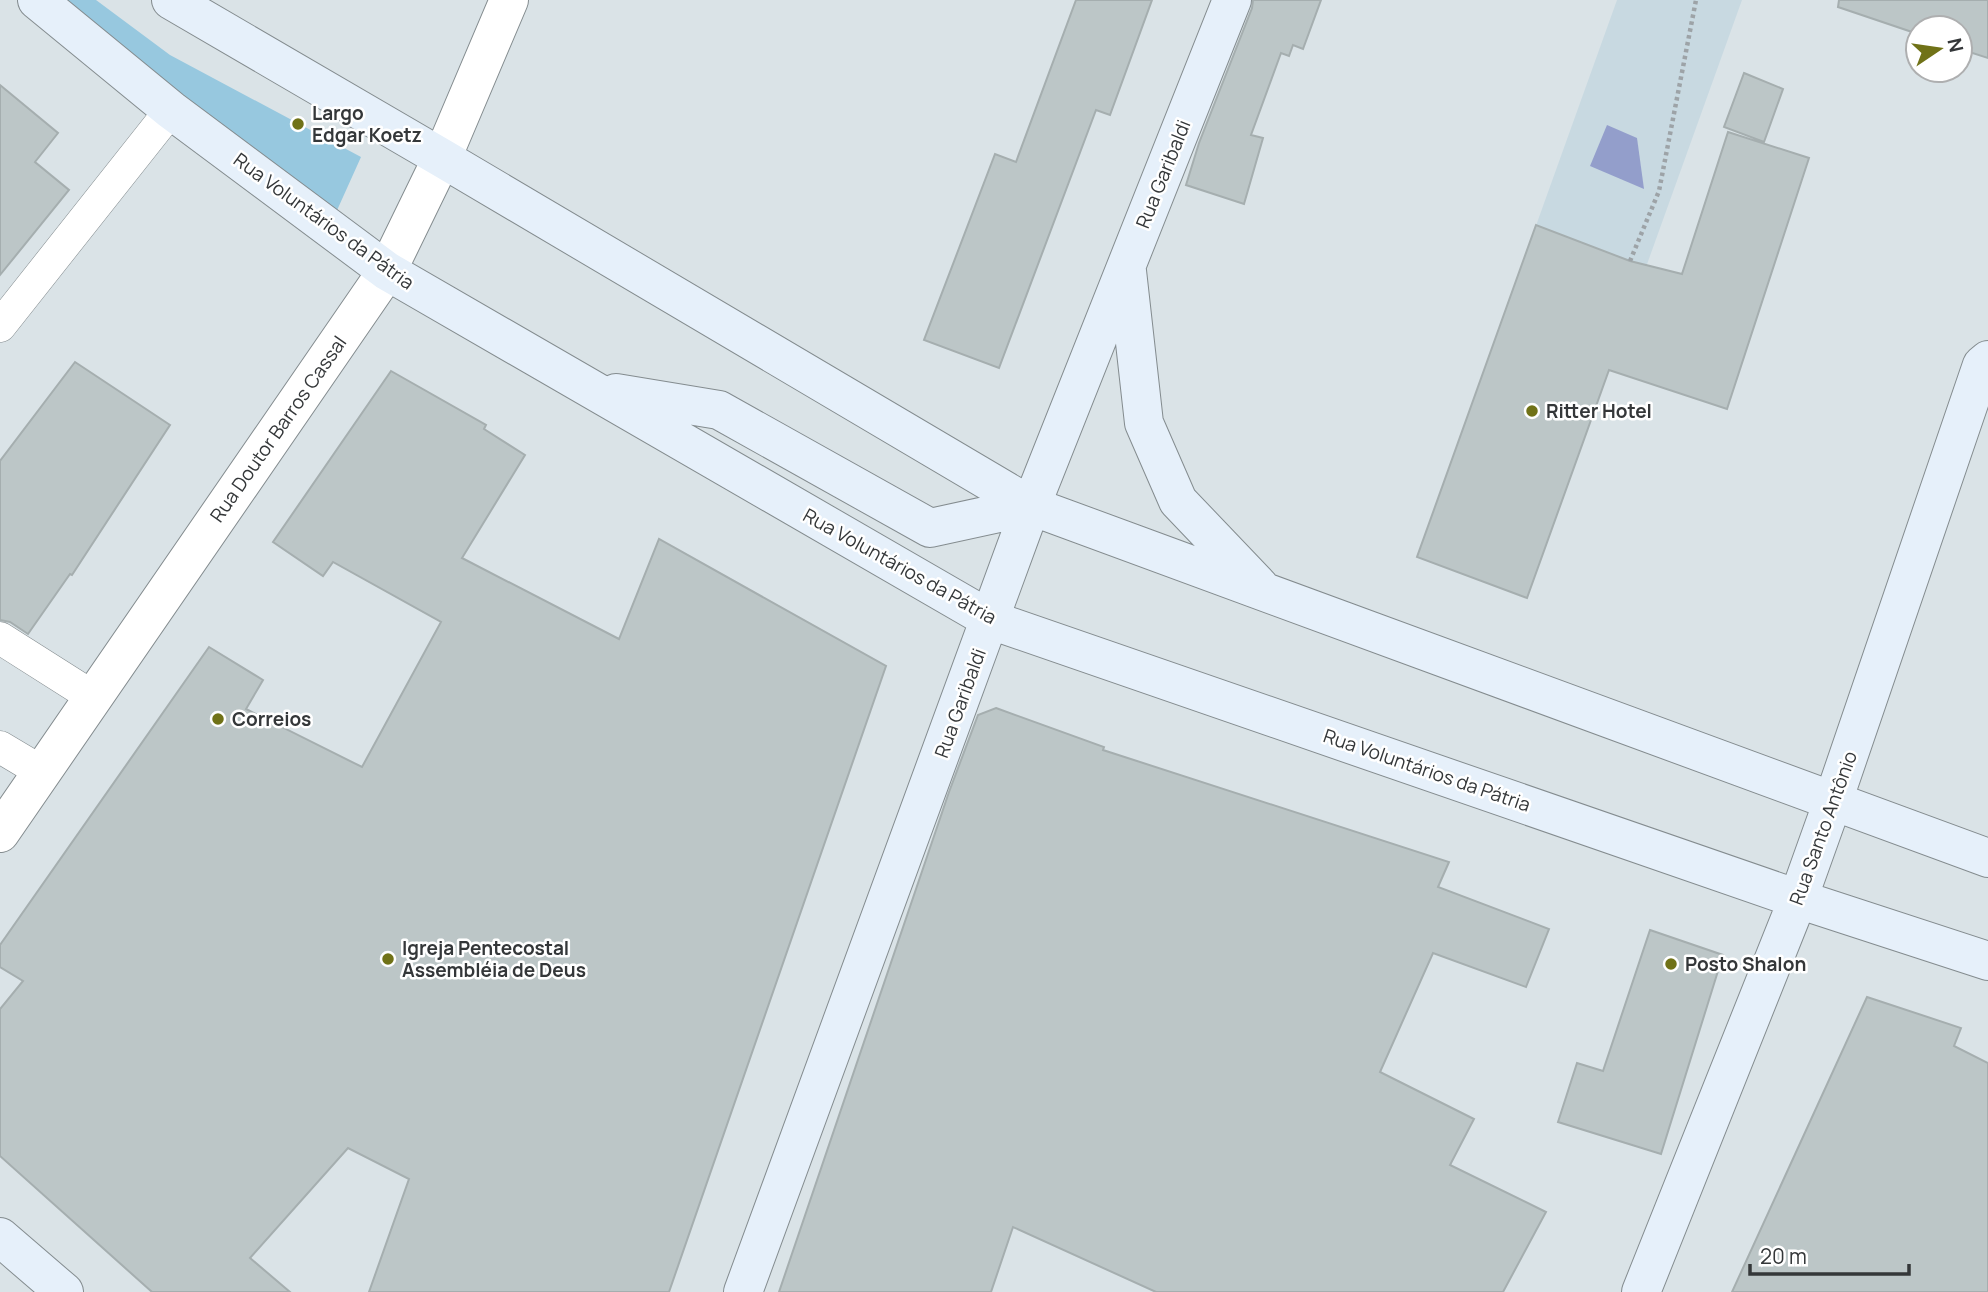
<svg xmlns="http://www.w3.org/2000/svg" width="1988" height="1292" font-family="Manrope,sans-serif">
	<rect width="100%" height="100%" fill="#dae3e7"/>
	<path fill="#c8d9e1" d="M1617 0H1742L1527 598 1417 557Z"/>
	<path fill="#97c8df" d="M62 0H96L170 55 361 157 334 217Z"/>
	<path fill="#939ecb" d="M1607 125 1637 138 1644 189 1590 166Z"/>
	<path fill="#bcc6c7" stroke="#a5aeaf" stroke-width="2" d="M1076 0H1152L1110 115 1096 110 999 368 924 340 995 154 1016 162Z
		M1253 0H1321L1303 49 1293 45 1289 56 1281 53 1251 135 1263 138 1244 204 1186 185 1199 143 1252 8Z
		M1839 0H1988V58L1960 49V28H1918V34L1838 7Z
		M1744 73 1783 89 1764 142 1724 127Z
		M0 85 58 133 35 162 69 190 0 275Z
		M1728 132 1809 158 1727 409 1609 370 1527 598 1417 557 1536 225 1630 261 1682 274Z
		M75 362 170 425 72 575 70 574 28 634 10 622 0 620V461Z
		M391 371 486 425 484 429 525 455 462 558 619 639 659 539 886 666 669 1292H369L409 1179 348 1148 250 1258 290 1292H152L0 1156V1009L23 981 0 967V945L209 647 263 680 246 709 362 767 441 622 333 562 323 576 273 542Z
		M996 708 1104 747 1103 750 1449 862 1438 887 1549 929 1526 987 1433 953 1380 1072 1474 1119 1450 1165 1546 1212 1503 1292H1156L1013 1227 991 1292H779L949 792 978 715Z
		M1650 930 1723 955 1661 1154 1558 1122 1577 1063 1603 1071Z
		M1867 997 1961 1028 1954 1046 1988 1063V1292H1732Z"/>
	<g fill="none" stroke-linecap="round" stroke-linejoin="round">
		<defs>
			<path id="lane" d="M0 326 171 110
				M0 638 93 697
				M0 747 42 772"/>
			<path id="street" d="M0 833 387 271 442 158 509 0"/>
			<path id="secondary" d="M37 0 171 110 387 271 991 620 1798 899 1988 961
				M171 0 442 158 1031 506 1988 858
				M1127 271 1144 423 1178 501 1260 587
				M616 393 719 410 930 528 1031 506
				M0 1237 64 1292
				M743 1292 1031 506 1232 0
				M1641 1292 1798 899 1833 801 1982 365 1988 360"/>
		</defs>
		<use href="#lane" stroke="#848c8f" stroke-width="33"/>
		<use href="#street" stroke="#848c8f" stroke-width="40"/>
		<use href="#secondary" stroke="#848c8f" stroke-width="40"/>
		<path stroke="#9da3a7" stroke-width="4.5" stroke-dasharray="3.5 3.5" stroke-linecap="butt" d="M1630 261 1659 191 1696 0"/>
		<use href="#lane" stroke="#fff" stroke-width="32"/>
		<use href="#street" stroke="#fff" stroke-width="38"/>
		<use href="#secondary" stroke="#e6f0fa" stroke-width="38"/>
	</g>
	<g fill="#707217" stroke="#fff" stroke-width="2.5">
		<circle cx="298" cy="124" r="7"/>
		<circle cx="1532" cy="411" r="7"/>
		<circle cx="218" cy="719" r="7"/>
		<circle cx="388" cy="959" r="7"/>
		<circle cx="1671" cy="964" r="7"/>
	</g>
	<g text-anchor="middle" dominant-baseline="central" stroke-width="5" stroke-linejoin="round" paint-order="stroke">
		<g font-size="19" font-weight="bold" fill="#343739" stroke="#fff" text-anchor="start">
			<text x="312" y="113">Largo<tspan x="312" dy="22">Edgar Koetz</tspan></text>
			<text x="1546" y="411">Ritter Hotel</text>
			<text x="232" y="719">Correios</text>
			<text x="402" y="948">Igreja Pentecostal<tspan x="402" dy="22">Assembléia de Deus</tspan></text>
			<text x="1685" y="964">Posto Shalon</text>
		</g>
		<g font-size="19" fill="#343739" stroke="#fff">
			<text transform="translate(1163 174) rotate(-68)">Rua Garibaldi</text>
			<text transform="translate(324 221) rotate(36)">Rua Voluntários da Pátria</text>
			<text transform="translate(278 429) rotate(-55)">Rua Doutor Barros Cassal</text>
			<text transform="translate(900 566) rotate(29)">Rua Voluntários da Pátria</text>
			<text transform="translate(960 703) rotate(-70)">Rua Garibaldi</text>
			<text transform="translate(1427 770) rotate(19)">Rua Voluntários da Pátria</text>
			<text transform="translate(1823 828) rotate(-70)">Rua Santo Antônio</text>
		</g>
	</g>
	<g transform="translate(1939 49) rotate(77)"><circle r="33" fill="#ffffff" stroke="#aeafb0" stroke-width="2"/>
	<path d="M0-5L12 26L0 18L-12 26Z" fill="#707217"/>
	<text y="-10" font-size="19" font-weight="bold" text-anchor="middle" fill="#343739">N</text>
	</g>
	<path d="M1750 1264v10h159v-10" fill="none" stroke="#343739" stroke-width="3.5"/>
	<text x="1760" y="1264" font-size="21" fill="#343739" stroke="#ffffff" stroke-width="5" paint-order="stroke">20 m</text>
</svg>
